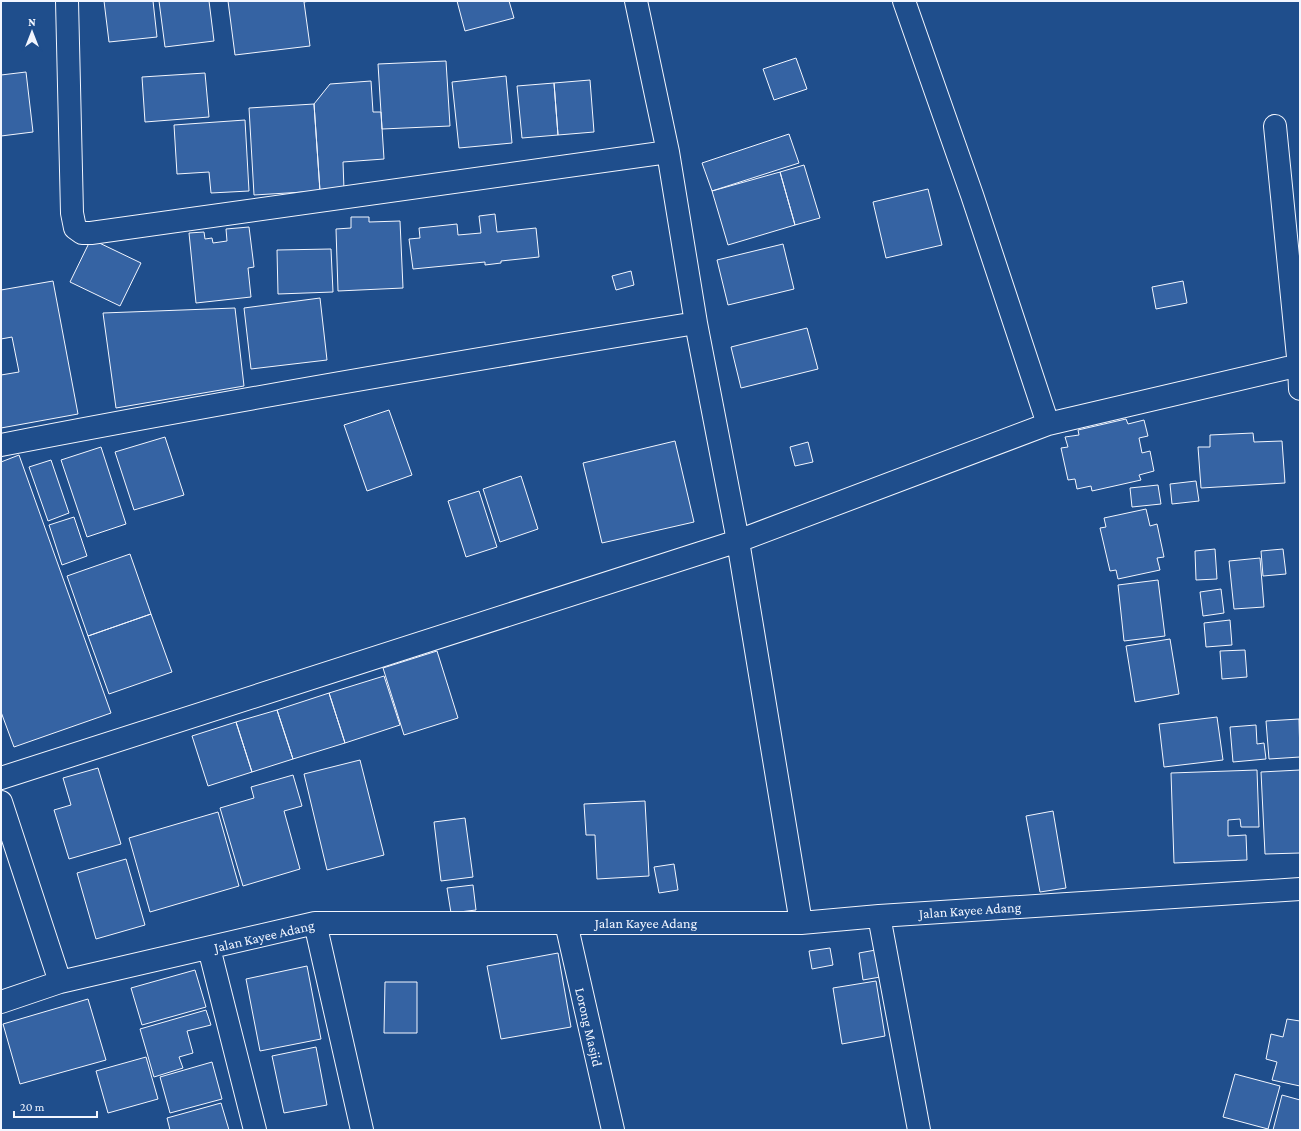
<svg xmlns="http://www.w3.org/2000/svg" width="1301" height="1131" font-family="'Crimson Pro',serif">
	<rect width="100%" height="100%" fill="#1f4e8c"/>
	<path fill="#3563a3" stroke="#f2f6ff" d="M104 1H153L157 37 109 42Z
		M159 1H209L214 41 165 47Z
		M228 1H310L304 2 310 46 235 55Z
		M457 1H509L514 18 465 31Z
		M796 58 807 89 774 100 763 69Z
		M446 61 450 126 382 129 378 64Z
		M26 72 33 132 1 136V75Z
		M205 73 209 117 145 122 142 77Z
		M506 76 512 143 459 148 452 82Z
		M590 80 594 132 558 135 554 83Z
		M371 81 373 112H381L384 159 343 162 344 190 320 191 314 104 330 84Z
		M554 83 558 135 522 138 517 86Z
		M314 104 320 191 254 195 249 108Z
		M245 120 249 191 211 193 209 172 177 174 174 125Z
		M789 134 799 163 712 191 702 163Z
		M804 165 820 218 795 225 780 172Z
		M780 172 795 225 728 245 712 191Z
		M928 189 942 245 886 258 873 202Z
		M495 214 497 232 536 228 539 257 501 261V263L485 265V262L413 269 409 239 420 238 419 228 457 224 458 235 481 233 479 216Z
		M351 217H369V222L400 221 403 288 338 291 336 229 351 228Z
		M249 227 254 267 248 268 251 297 196 303 189 233 204 232 205 239 212 238 213 243 227 241 226 229Z
		M91 239 141 263 120 306 70 282Z
		M783 244 794 289 728 305 717 260Z
		M331 249 333 292 278 294 277 250Z
		M631 271 634 285 616 290 612 276Z
		M53 281 78 414 1 428V375L19 372 12 337 1 339V290Z
		M1183 281 1187 303 1156 309 1152 287Z
		M320 298 327 360 251 369 244 308Z
		M235 308 244 386 116 408 103 313Z
		M807 328 818 369 741 388 731 347Z
		M389 410 412 475 367 491 344 425Z
		M1126 419 1128 424 1144 420 1148 436 1139 438 1142 453 1150 451 1154 471 1139 475 1141 480 1092 491 1091 486 1077 489 1075 479 1068 480 1061 448 1068 447 1065 437 1079 435 1078 430Z
		M1253 433 1254 442 1282 441 1285 483 1201 488 1198 447H1210V435Z
		M165 437 184 495 134 510 115 452Z
		M675 441 694 522 602 543 583 463Z
		M808 442 813 462 795 466 790 447Z
		M101 447 126 524 87 537 61 460Z
		M19 455 111 713 14 747 1 712V462Z
		M51 460 69 513 48 521 29 467Z
		M521 476 538 529 500 542 483 489Z
		M1196 481 1199 501 1172 504 1170 484Z
		M1158 485 1161 504 1132 507 1130 488Z
		M479 491 497 547 466 557 448 501Z
		M1146 509 1150 526 1157 524 1164 557 1157 558 1160 570 1118 579 1116 570 1110 571 1100 528 1106 527 1104 518Z
		M74 517 87 556 62 565 49 525Z
		M1215 549 1217 579 1196 580 1195 551Z
		M1283 549 1286 574 1263 576 1261 551Z
		M130 554 151 614 88 636 67 576Z
		M1260 558 1264 607 1234 609 1229 561Z
		M1158 580 1165 636 1124 641 1118 585Z
		M1221 589 1224 613 1203 616 1200 592Z
		M151 614 172 672 109 694 88 636Z
		M1230 620 1232 645 1206 647 1204 623Z
		M1170 639 1179 694 1135 702 1126 646Z
		M1245 650 1247 677 1222 679 1220 651Z
		M437 651 458 718 404 735 383 668Z
		M384 676 400 725 345 743 329 693Z
		M329 693 345 743 293 759 277 710Z
		M277 710 293 759 252 772 236 722Z
		M1217 717 1223 760 1164 767 1159 724Z
		M1299 719 1300 757 1269 759 1266 721Z
		M236 722 252 772 208 786 192 736Z
		M1256 725 1257 744 1264 743 1266 759 1233 762 1230 727Z
		M360 760 384 855 327 870 304 774Z
		M98 768 121 844 69 859 54 810 71 805 63 778Z
		M1257 770 1259 827H1241L1240 819 1228 820V836L1246 835 1247 860 1174 863 1171 773Z
		M1300 770V853L1265 854 1261 772Z
		M293 775 302 806 284 811 300 869 243 886 220 808 254 798 251 787Z
		M645 801 649 876 597 879 595 835H586L584 804Z
		M1053 811 1066 888 1040 892 1026 816Z
		M218 812 239 886 150 912 129 838Z
		M465 818 473 877 441 881 434 822Z
		M126 859 145 925 96 939 77 873Z
		M674 864 678 890 659 893 654 867Z
		M473 885 476 910 451 913 447 888Z
		M830 948 833 965 812 969 809 951Z
		M881 949 886 976 863 980 859 953Z
		M558 953 571 1027 501 1039 487 966Z
		M307 966 321 1039 260 1051 246 979Z
		M195 970 206 1007 142 1025 131 988Z
		M876 981 885 1036 842 1044 833 988Z
		M385 982H417V1033H384Z
		M88 999 106 1060 20 1084 3 1024Z
		M206 1010 211 1025 187 1031 193 1053 179 1057 183 1068 154 1077 140 1029Z
		M1287 1019 1300 1021V1086L1272 1080 1277 1062 1266 1059 1271 1034 1283 1037Z
		M316 1047 327 1105 284 1113 272 1056Z
		M146 1057 158 1099 108 1113 96 1071Z
		M212 1062 222 1099 170 1113 160 1077Z
		M1235 1074 1280 1086 1268 1129 1223 1117Z
		M1282 1095 1300 1100V1130H1273Z
		M221 1103 229 1130H170L167 1118Z"/>
	<g fill="none" stroke-linecap="round" stroke-linejoin="round">
		<defs>
			<path id="minor" d="M67 1 72 213 75 228 82 233H91L668 152
				M636 1 668 152 696 323 738 541 801 923
				M904 1 972 195 1048 424
				M1275 126 1299 367
				M1 445C232 400 464 361 696 323
				M1 778 738 541 1048 424 1287 368 1299 367 1300 389
				M1 802 60 982
				M879 916 919 1130
				M315 923 362 1130
				M566 923 613 1130
				M209 948 255 1130
				M1 1002 60 982 315 923H801L879 916 1300 889"/>
		</defs>
		<use href="#minor" stroke="#f2f6ff" stroke-width="24"/>
		<use href="#minor" stroke="#1f4e8c" stroke-width="22"/>
	</g>
	<g text-anchor="middle" dominant-baseline="central" stroke-width="3" stroke-linejoin="round" paint-order="stroke">
		<g font-size="14" fill="#f2f6ff" stroke="#1f4e8c">
			<text transform="translate(970 910) rotate(-4)">Jalan Kayee Adang</text>
			<text x="646" y="923">Jalan Kayee Adang</text>
			<text transform="translate(264 936) rotate(-13)">Jalan Kayee Adang</text>
			<text transform="translate(589 1027) rotate(77)">Lorong Masjid</text>
		</g>
	</g>
	<rect width="1301" height="1131" fill="none" stroke="#f2f6ff" stroke-width="4"/>
	<g transform="translate(32 32)" stroke="#1f4e8c" stroke-width="3" paint-order="stroke">
	<path d="M0-3L7 15L0 10L-7 15Z" fill="#f2f6ff"/>
	<text y="-6" font-size="11" font-weight="bold" text-anchor="middle" fill="#f2f6ff">N</text>
	</g>
	<path d="M14 1111v6h83v-6" fill="none" stroke="#f2f6ff" stroke-width="2"/>
	<text x="20" y="1111" font-size="12" fill="#f2f6ff" stroke="#1f4e8c" stroke-width="3" paint-order="stroke">20 m</text>
</svg>
